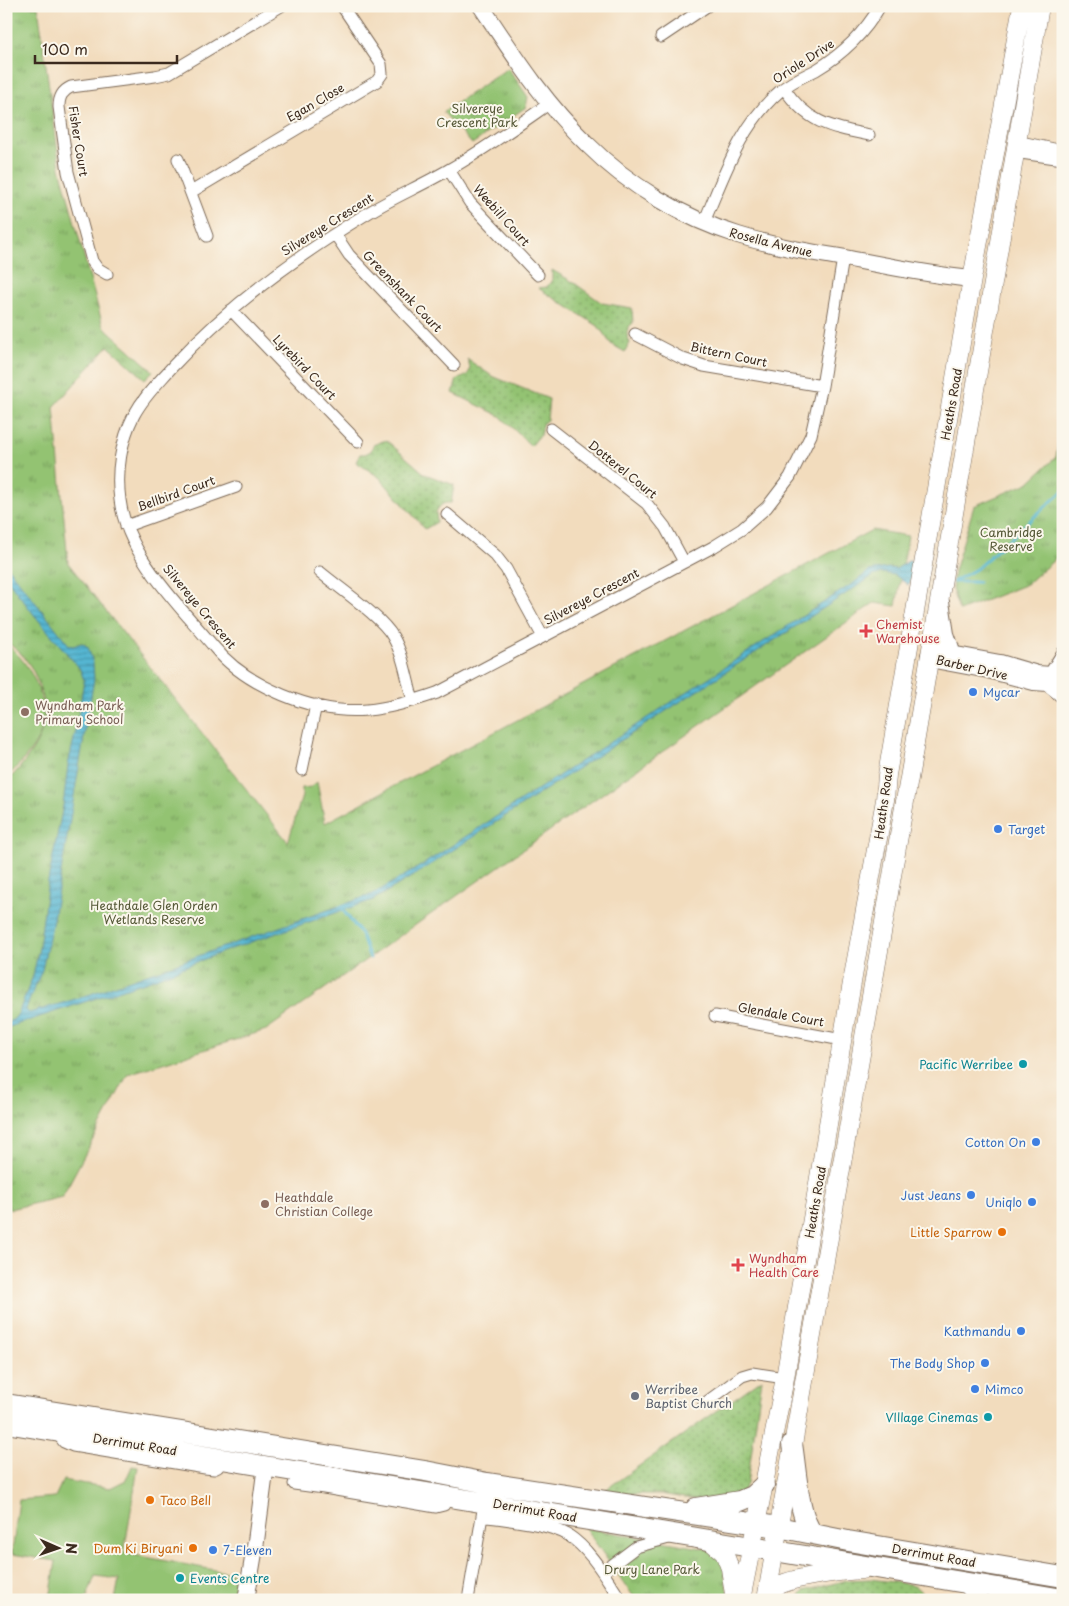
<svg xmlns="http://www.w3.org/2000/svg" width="1069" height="1606" font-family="'Playpen Sans',sans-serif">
	<defs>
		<pattern id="grass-dots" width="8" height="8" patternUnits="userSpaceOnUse" patternTransform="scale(1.25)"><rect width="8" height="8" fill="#93c372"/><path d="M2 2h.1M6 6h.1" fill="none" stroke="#799f5d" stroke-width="1.8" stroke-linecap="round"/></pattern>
		<pattern id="park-tufts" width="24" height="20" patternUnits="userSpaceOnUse" patternTransform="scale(1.25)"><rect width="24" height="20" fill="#93c372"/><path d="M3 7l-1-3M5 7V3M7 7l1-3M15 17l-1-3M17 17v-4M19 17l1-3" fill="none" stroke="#799f5d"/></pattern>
		<pattern id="water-rules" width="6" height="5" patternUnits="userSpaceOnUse" patternTransform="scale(1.25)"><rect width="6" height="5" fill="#54b6d2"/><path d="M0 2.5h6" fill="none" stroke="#4794aa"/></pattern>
	</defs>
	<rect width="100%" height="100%" fill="#fbf7ec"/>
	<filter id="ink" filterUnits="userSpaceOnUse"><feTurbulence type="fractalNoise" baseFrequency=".02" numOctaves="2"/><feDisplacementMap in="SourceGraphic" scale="10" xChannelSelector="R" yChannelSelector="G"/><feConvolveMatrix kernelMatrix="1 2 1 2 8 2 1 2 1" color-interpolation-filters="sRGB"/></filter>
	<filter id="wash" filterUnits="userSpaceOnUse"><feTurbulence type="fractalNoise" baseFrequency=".0096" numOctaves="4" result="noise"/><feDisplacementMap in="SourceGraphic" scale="20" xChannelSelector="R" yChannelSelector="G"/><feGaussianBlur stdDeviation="1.12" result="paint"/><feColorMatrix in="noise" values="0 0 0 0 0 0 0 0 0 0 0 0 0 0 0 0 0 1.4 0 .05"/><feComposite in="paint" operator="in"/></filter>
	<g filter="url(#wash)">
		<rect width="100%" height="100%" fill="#f2dcbd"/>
		<path fill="url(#grass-dots)" stroke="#677648" d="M552 270 573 282 602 303 632 308 633 323C625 329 626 335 630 343L625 352 611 344 598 326 538 288 547 287 552 280Z
			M467 359 492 376 549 399 547 420 542 424 541 434 531 446 500 416 453 393 457 379C469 377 473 370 467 359Z
			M386 440 425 474 454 485 451 503C443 502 440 505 436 512L437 522 425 529 379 477 356 462 360 454H365L371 451 373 445Z
			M762 1379 747 1484 741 1494 696 1500 661 1494H629L605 1490Z
			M870 1579 909 1584 916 1587 930 1600H797L804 1591 848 1580Z"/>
		<path fill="url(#park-tufts)" stroke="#677648" d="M6 6H38L60 168 103 326 153 371 145 379 108 346 54 407 68 563 288 842 302 796V788L311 787 317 782 325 823 872 530 908 536 896 606 874 603 266 1030 128 1074 62 1197 6 1210V783C27 760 52 732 43 698 42 692 39 686 37 680 31 664 21 651 6 642Z
			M508 68 528 97 526 107 472 144 443 112Z
			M1063 413V552L1027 584 959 611 952 589 954 571 974 506 1028 483 1056 457Z
			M585 1528 713 1550 722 1559 729 1600H636Z"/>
		<path fill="#93c372" stroke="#677648" d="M6 644C29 661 47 696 43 725 39 745 20 764 6 778Z
			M132 1466 138 1467 124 1553 241 1575 237 1600H115L119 1579 95 1576 87 1597 84 1600 50 1599 56 1561 12 1554 19 1500 55 1497 63 1480 110 1488 126 1480Z"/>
		<path fill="url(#water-rules)" stroke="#487078" d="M910 560C916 566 914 578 908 585L895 575 882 573 873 576 418 873 373 900 228 950 148 981 6 1028V1023L14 1019 18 1014 33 976 39 948 48 881 63 806 68 765 76 730 84 680 80 669 35 616 6 578V565L69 645 73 646 82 643 88 647 93 663 94 679 52 925 42 970 27 1006 26 1010 29 1013 82 997 373 894 419 867 855 582 869 571 888 568 896 569Z"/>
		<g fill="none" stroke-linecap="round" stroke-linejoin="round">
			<path stroke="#54b6d2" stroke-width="3" d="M953 582 976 569 1063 491
				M954 582H978
				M343 910 361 934 370 958"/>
		</g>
	</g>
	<g filter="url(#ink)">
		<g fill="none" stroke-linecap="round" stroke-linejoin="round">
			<defs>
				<path id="street" d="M661 37 707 6
					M784 88C807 123 830 127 869 135
					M550 103C517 126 485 149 450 169 423 185 394 197 368 213 297 256 229 305 173 366 159 382 144 396 134 415 121 440 116 472 120 500 127 556 179 605 214 647 246 686 315 715 367 710 391 708 414 701 437 693L713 547 742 529 767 507 790 477 811 435 822 386 843 258
					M1016 141 1063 151
					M1014 152 1063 159
					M178 159 207 236
					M449 170 470 203 538 275
					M191 192 377 81 382 74 381 64 342 6
					M704 222C724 176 740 125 780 91 790 82 804 76 816 70 843 54 864 34 880 6
					M335 234 349 255 454 365
					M107 274 97 268 92 261 68 172 59 107C59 97 62 91 71 87L155 76 169 73 281 6
					M231 310 358 442
					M635 334 683 359 704 366 822 386
					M551 429 647 504 665 527 684 562
					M447 514 495 555 506 569 543 637
					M126 526 236 487
					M320 572C339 588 382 617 393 637 404 656 407 680 413 701
					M1049 682 1052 670 1063 652
					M302 770 316 705
					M715 1016 842 1040
					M704 1404 742 1376 752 1373 785 1378
					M57 1433 64 1442 73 1446 205 1468 214 1469 218 1467 220 1458
					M321 1475 324 1488 436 1507 444 1505 447 1496
					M294 1484 324 1488
					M482 1516C506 1520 549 1523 568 1535 591 1550 606 1578 621 1600
					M603 1572 636 1547 669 1538
					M961 1582 971 1594 982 1600
					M468 1600 483 1510"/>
				<path id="secondary" d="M481 6C513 54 545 104 587 144 628 185 683 218 738 235 773 246 809 252 845 258 887 266 929 275 972 279
					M941 602 946 634 953 654
					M1063 684 1052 675 1037 674 1000 663 940 652 935 651 929 655 940 661 988 670 1034 682 1048 683 1063 695
					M246 1600 256 1541 266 1465"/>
				<path id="primary" d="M708 1539 724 1553 730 1568 735 1600
					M767 1595C770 1593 773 1589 776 1587 791 1577 843 1571 862 1570
					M741 1600 785 1378 855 965 885 800 887 775 972 279 1022 6
					M766 1600 912 761 1040 6"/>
				<path id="highway" d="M6 1404 425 1471 487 1483 778 1527 848 1541 1063 1577
					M6 1423 1063 1599
					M792 1444C796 1467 798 1517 813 1534
					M696 1508 740 1501 752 1496 764 1485"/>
			</defs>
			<use href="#street" stroke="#7b6856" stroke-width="13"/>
			<use href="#secondary" stroke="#7b6856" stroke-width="18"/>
			<use href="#primary" stroke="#7b6856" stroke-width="19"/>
			<use href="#highway" stroke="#7b6856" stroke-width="22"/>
			<use href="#street" stroke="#fff" stroke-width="11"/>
			<use href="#secondary" stroke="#fff" stroke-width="16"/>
			<use href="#primary" stroke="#fff" stroke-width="18"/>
			<use href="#highway" stroke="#fff" stroke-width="20"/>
		</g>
	</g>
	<g fill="#e0444e" stroke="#fbf7ec" stroke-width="2">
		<path d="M863.5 623.5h5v5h5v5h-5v5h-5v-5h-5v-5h5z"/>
		<path d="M735.5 1257.5h5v5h5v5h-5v5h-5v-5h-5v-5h5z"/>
	</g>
	<g fill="#3f7fe0" stroke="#fbf7ec" stroke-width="2">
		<circle cx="973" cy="692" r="5"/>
		<circle cx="998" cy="829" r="5"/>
		<circle cx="1036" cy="1142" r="5"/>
		<circle cx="971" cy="1195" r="5"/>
		<circle cx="1032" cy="1202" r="5"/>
		<circle cx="1021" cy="1331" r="5"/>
		<circle cx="985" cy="1363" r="5"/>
		<circle cx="975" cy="1389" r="5"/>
		<circle cx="213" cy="1550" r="5"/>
	</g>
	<g fill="#8d6e63" stroke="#fbf7ec" stroke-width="2">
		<circle cx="25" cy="712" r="5"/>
		<circle cx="265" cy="1204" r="5"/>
	</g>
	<g fill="#0f9aa8" stroke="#fbf7ec" stroke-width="2">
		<circle cx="1023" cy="1064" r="5"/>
		<circle cx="988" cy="1417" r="5"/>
		<circle cx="180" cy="1578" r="5"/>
	</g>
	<g fill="#e8710a" stroke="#fbf7ec" stroke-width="2">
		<circle cx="1002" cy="1232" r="5"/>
		<circle cx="150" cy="1500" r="5"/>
		<circle cx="193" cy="1548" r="5"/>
	</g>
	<circle fill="#6b7280" stroke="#fbf7ec" stroke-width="2" cx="635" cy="1396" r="5"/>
	<g text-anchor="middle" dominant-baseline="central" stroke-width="4" stroke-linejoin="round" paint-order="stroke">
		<g font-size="12" fill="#3b2a1e" stroke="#fbf7ec">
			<text transform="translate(803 61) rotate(-33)">Oriole Drive</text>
			<text transform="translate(315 102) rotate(-30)">Egan Close</text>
			<text transform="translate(79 141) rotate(81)">Fisher Court</text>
			<text transform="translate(502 215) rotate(48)">Weebill Court</text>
			<text transform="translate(327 224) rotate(-32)">Silvereye Crescent</text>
			<text transform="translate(771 242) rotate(14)">Rosella Avenue</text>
			<text transform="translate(403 291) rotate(46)">Greenshank Court</text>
			<text transform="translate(729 354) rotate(12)">Bittern Court</text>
			<text transform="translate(305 367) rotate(46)">Lyrebird Court</text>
			<text transform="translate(951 404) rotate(-80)">Heaths Road</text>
			<text transform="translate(623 469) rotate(39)">Dotterel Court</text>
			<text transform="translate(176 493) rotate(-20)">Bellbird Court</text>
			<text transform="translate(591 596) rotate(-28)">Silvereye Crescent</text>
			<text transform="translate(200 606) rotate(50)">Silvereye Crescent</text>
			<text transform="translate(972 667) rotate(13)">Barber Drive</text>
			<text transform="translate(883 803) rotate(-82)">Heaths Road</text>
			<text transform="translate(781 1014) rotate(10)">Glendale Court</text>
			<text transform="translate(815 1202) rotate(-80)">Heaths Road</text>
			<text transform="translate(135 1444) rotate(9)">Derrimut Road</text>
			<text transform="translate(535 1510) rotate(10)">Derrimut Road</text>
			<text transform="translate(934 1555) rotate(10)">Derrimut Road</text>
		</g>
		<g font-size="12" fill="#555837" stroke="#fbf7ec">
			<text x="477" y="108">Silvereye<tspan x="477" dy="14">Crescent Park</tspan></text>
			<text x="1011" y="532">Cambridge<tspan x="1011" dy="14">Reserve</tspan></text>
			<text x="154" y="905">Heathdale Glen Orden<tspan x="154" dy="14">Wetlands Reserve</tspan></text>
			<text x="652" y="1569">Drury Lane Park</text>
		</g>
		<g font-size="12" fill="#be3a42" stroke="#fbf7ec" text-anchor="start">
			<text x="876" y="624">Chemist<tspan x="876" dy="14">Warehouse</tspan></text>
			<text x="749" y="1258">Wyndham<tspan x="749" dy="14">Health Care</tspan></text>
		</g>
		<g font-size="12" fill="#366cbe" stroke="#fbf7ec" text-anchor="end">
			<text x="983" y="692" text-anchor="start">Mycar</text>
			<text x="1008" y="829" text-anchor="start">Target</text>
			<text x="1026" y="1142">Cotton On</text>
			<text x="961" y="1195">Just Jeans</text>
			<text x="1022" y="1202">Uniqlo</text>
			<text x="1011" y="1331">Kathmandu</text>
			<text x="975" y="1363">The Body Shop</text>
			<text x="985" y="1389" text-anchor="start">Mimco</text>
			<text x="223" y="1550" text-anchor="start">7-Eleven</text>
		</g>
		<g font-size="12" fill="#785e54" stroke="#fbf7ec" text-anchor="start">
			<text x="35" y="705">Wyndham Park<tspan x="35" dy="14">Primary School</tspan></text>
			<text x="275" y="1197">Heathdale<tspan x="275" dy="14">Christian College</tspan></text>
		</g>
		<g font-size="12" fill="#0d838f" stroke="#fbf7ec" text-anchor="end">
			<text x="1013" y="1064">Pacific Werribee</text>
			<text x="978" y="1417">VIllage Cinemas</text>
			<text x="190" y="1578" text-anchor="start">Events Centre</text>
		</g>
		<g font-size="12" fill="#c56008" stroke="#fbf7ec" text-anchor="end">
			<text x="992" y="1232">Little Sparrow</text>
			<text x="160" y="1500" text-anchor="start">Taco Bell</text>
			<text x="183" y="1548">Dum Ki Biryani</text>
		</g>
		<g font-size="12" fill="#5b616d" stroke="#fbf7ec" text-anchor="start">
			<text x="645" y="1389">Werribee<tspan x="645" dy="14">Baptist Church</tspan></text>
		</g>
	</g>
	<rect width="1069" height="1606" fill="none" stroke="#fbf7ec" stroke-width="25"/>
	<g transform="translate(58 1548) rotate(92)" stroke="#fbf7ec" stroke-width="4" paint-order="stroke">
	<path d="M0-4L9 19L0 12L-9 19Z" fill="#3b2a1e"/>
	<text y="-8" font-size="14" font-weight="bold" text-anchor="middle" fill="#3b2a1e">N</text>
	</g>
	<path d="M35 55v8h142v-8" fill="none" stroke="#3b2a1e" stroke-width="2.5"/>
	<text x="42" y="55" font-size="15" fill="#3b2a1e" stroke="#fbf7ec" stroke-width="4" paint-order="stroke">100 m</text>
</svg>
